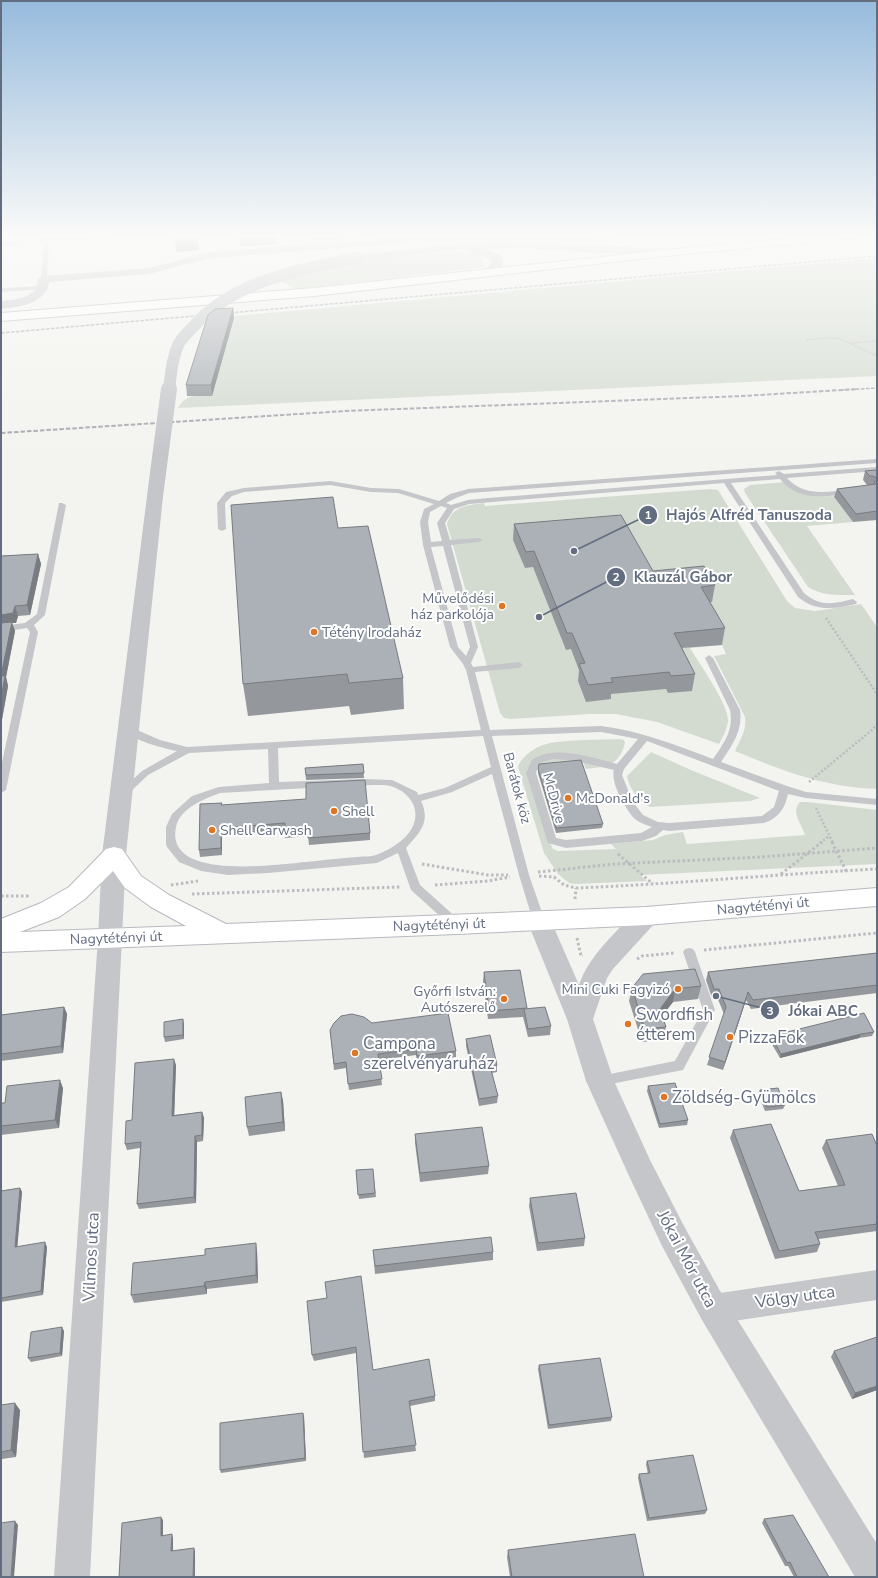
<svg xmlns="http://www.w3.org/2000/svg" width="878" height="1578" font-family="'Nunito Sans',sans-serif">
	<rect width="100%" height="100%" fill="#f3f4f0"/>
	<path fill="#d3dbd1" d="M454 252 480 254 485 267 296 289 280 280C336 261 395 257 454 252Z
		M877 258V376L178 408C186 393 197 396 212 396L235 316Z
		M785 482C798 497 815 497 833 496L853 522 807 526 855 595C838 595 822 596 808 587L745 493 744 489 750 485Z
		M710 489 718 490 787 601 795 608 815 611 861 604 877 627V789C824 787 783 771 735 751 740 740 747 730 745 717L714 656 726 654 722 645 690 648C699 663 729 705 728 721 727 729 723 737 719 744L657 722 616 714H590L511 719 504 718 500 713 447 524C452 506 468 505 484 503L485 506Z
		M619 739 624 740 625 743C619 766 606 767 586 769L583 762 535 766 530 768 548 839 553 849 558 851 616 849 611 844 653 840 665 835 683 832 687 844 805 835C802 824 790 812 800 802H808L877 810V864L640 875 647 881 575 884 569 883 558 874 544 853 518 767C521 757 534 748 543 745 561 739 598 740 619 739Z
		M651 752 691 770 760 798 750 801 650 807C639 802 629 788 627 776Z"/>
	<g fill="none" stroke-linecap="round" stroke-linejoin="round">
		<defs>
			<path id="secondary" d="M114 847 122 849 141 876 169 895 226 924 646 907 877 888V906L646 925 457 934 1 952V919L41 903 69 887 106 849ZM113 871 125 888 151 907 186 926 20 932 59 917 85 899Z"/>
			<path id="primary" d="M841 234H877V236L675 255 314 296 1 321V313L314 288 675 249Z"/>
		</defs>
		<use href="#secondary" stroke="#b6b9be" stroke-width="2"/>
		<use href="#primary" stroke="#b4b7bb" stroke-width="2"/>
		<path stroke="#bbbcbf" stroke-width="1.5" stroke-dasharray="1 1" stroke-linecap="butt" d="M683 234 685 239
			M807 340 828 338H838L877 356
			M852 343 877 341"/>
		<path stroke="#bbbcbf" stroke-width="2.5" stroke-dasharray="2 2" stroke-linecap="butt" d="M826 618 877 694
			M809 782 872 730 877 724
			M816 808 833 843
			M820 843 829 836"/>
		<path stroke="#bbbcbf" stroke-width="3" stroke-dasharray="2.5 2.5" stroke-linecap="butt" d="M832 842 846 871
			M618 854 653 884
			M422 864 488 875H508
			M538 872 615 864 761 857 877 848
			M781 874 822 842
			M539 876 554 877 564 885 576 888C677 884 777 874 877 869
			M171 885 198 881
			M435 885 488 881 510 877
			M192 894 400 887
			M1 896H29
			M575 899 576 888
			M577 938 581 956H583
			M704 950 877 933
			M637 959 642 956 674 953"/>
		<path fill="#c4c6ca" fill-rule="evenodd" d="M128 234H146L143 236 49 242 47 279 44 281 41 279 44 242 1 246V242Z
			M45 286V288L43 289 1 292V288Z
			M877 459V463L469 493 456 498 446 503 451 505 468 500 488 498 777 475 775 473 779 471 784 474 877 467V471L787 478C804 497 828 492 850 489L854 491C850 494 844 494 839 495 816 498 795 498 780 479L731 483 804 593C820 607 834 604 853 599L857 602 856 604C834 609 816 612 798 597L724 483 469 504 454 509 445 523 450 540 479 538 483 540 479 542 451 545 478 647 471 663 473 667 519 662 523 665 519 668 475 672 490 730 601 726C641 731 676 745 713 759 724 743 734 730 730 710L705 658 709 655 713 658 740 710C743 731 732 745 721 762L787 786 806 792 877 799V805L806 798 788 794C785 808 779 818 764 823L669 831 663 830 656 836 642 841 566 848 548 843 547 840 526 773 532 760C552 744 594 758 617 764L638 739 601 732 492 736 529 875 545 921 543 924 539 925 535 924 533 921 519 875 492 774 452 792 421 801C431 822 420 832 406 848L420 885 459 920 461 923 459 926 455 927 451 926 411 890 398 853 377 863 268 873 228 875 201 871 179 862 167 847 166 844V827L172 814 192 796 219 787 269 783 268 749 189 753 148 775 127 795H119L118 793 142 771 177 751C163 748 133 741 123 729L128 726 160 740 187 747 481 730 466 670 463 664 450 647 423 545 420 522 424 509 434 504 398 493 371 492 330 485 244 492 232 496 225 503 226 529 222 531 218 529 217 503 226 492 244 488 330 481 371 488 399 489 439 501 450 494 468 489ZM441 506 447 508 437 523 442 541 431 542 428 522 430 512ZM443 546 470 647 466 656 458 647 431 547ZM483 736 491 767 445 788 418 795 417 792 392 780 363 779 279 782 278 748ZM647 741 779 791 774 807 762 816 669 823 658 822 643 815 633 802 622 775 624 769ZM553 759 576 761 614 770C610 782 626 810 635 819 640 823 646 825 652 827L641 833 566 840 556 838 536 773 539 763ZM363 785C371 786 382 784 390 786 409 791 422 809 412 828 405 841 389 850 376 855 371 857 364 856 358 857 344 858 330 859 316 861 286 863 164 884 176 827 180 808 204 799 220 793Z
			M59 503H62L66 505 45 615 34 625 38 632 6 790 1 793V767L30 632 27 628 1 632V626L25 623 37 614Z
			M689 948 693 949 695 952 715 1010 683 1070 600 1086 596 1085 594 1081 596 1077 600 1076 675 1061 703 1010 683 952 685 949Z"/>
		<path fill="#c4c6ca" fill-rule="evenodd" d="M477 234H643L638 237 571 241 477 240 417 242 211 258 149 274 49 282C46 304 19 307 1 309V301C12 300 30 299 36 288 38 285 37 280 40 277L44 276 149 268 211 252 417 236Z
			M110 929 118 932 122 938 90 1577H54L98 938 102 932Z
			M877 1270V1300L713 1324 702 1320 698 1309 702 1298 713 1294Z"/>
		<path fill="#c4c6ca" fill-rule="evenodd" d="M500 242 675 249 679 250 681 252 679 254 675 255 595 253 526 248 486 249 500 255 504 261C501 269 494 278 484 276L482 273 491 264V259L468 251 467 249 358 261 354 260 352 258 354 256 358 255 467 243Z
			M155 491 161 493 163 496 126 855 122 938 119 945 110 948 101 945 98 938 102 855 147 496 149 493Z
			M646 907 655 909 658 916 655 923 613 969 607 978 593 1019 614 1081 650 1160 684 1226 724 1298 877 1544V1577H855L702 1320 662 1246 630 1178 586 1081 567 1019 527 921 530 914 539 912 548 914 579 985C589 955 616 933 637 909Z"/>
		<use href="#secondary" fill="#fff" fill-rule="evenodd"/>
		<use href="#primary" fill="#fff" fill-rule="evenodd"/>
		<path stroke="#a4a7ae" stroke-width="1.5" stroke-dasharray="3.5 1.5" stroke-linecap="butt" d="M1 333 877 256
			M841 390 877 388"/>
		<path stroke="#a4a7ae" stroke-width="2" stroke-dasharray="4.5 2" stroke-linecap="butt" d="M1 433 345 411 743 396 858 389"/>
		<path stroke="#c4c6ca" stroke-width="12" d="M169 390C171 374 172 358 179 343 183 337 188 332 193 327 233 281 301 269 358 258"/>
		<path stroke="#c4c6ca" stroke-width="16" d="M155 496 169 389"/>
	</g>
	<path fill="#94989d" d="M237 234H275L276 244 241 246Z
		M312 234H407L315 241Z
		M233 308 234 318 212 396H187L186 385Z
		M877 470V520L853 522 834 497 837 489 871 485H867L863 480 865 471Z
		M514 524 653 571 715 585 712 602H710L725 628 722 645 682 648 695 674 692 691 668 693 666 689 611 694V699L586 702 578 681 579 670 571 649 566 650 533 567 525 568 513 540Z
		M338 528 403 678 404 709 351 715 349 706 248 716 243 684Z
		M38 554 41 564 30 615 18 616 16 623H12L15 631 6 677 8 686 1 725V556Z
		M363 764 364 778 306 780 305 768Z
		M538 769 603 824 602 828 556 833 538 773Z
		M222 805 370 833V840L309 845 308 836 285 838V830L222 835V855L200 857 199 850Z
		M877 953V993L751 1009 746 1000 723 1070 707 1065 724 1014 717 997 712 998 706 980 708 972Z
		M520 970 526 1009 551 1026 550 1035 528 1037 523 1017 488 1019 483 981 484 972Z
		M701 986 698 999 673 1002 662 1016 666 1027 663 1040 642 1042 629 1001 632 988Z
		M64 1007 67 1014 63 1053 1 1061V1015Z
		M372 1023 456 1051V1057L417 1063 416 1055 379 1060 382 1085 349 1090 346 1068 334 1070 330 1030Z
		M184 1024V1039L165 1042 164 1037Z
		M874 1032 872 1036 859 1038 780 1058 770 1041 771 1036Z
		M466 1039 497 1065V1072L492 1073 498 1096 497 1103 479 1106 466 1046Z
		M176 1065 174 1115 202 1112 204 1118 203 1141 197 1142 196 1203 139 1209 137 1204 140 1148 127 1150 125 1144 132 1120Z
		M648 1086 688 1120 687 1125 659 1128 647 1091Z
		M63 1088 59 1128 1 1135V1103H5Z
		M760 1090 785 1105 783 1109 765 1111 758 1094Z
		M281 1092 283 1101 285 1131 249 1136 247 1127Z
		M733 1130 799 1191 838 1186 822 1148 826 1140 877 1146V1231L819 1239 820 1244 817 1252 775 1259 730 1138Z
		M415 1134 489 1166 488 1174 420 1182 415 1143Z
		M373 1169 376 1197 359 1199 356 1170Z
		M20 1188 22 1192 17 1247H47L43 1295 1 1302V1191Z
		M530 1198 585 1238 584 1246 537 1251 529 1206Z
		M373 1250 493 1252V1260L375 1274Z
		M257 1251 258 1283 207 1289V1294L134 1303 131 1295Z
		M327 1298 373 1370 435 1396V1401L410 1406 416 1451 364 1458 356 1353 314 1361 312 1355Z
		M64 1331 62 1356 31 1362 28 1358Z
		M834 1351 877 1390 852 1399 831 1357Z
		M539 1365 612 1417 611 1421 548 1429 538 1369Z
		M1 1405 20 1410 16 1457 2 1459 1 1466Z
		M304 1416 306 1461 221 1473 220 1470Z
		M647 1461 707 1510 705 1514 647 1521 638 1478 639 1474H648L646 1464Z
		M764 1519 829 1577H794L788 1566H785L762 1523Z
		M508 1550 644 1577H510L507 1557Z"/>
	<path fill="#787c80" d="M275 234 276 244 241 246 240 237Z
		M315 234H407L315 241Z
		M198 241 199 250 176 252 175 242Z
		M233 308 234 318 212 396 211 385Z
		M38 554 41 564 30 615 27 605Z
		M15 606 18 616 16 623H12L15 631 6 677 8 686 1 725V615Z
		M221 828 222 835V855L221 848Z
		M675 989 673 1002 657 1022 660 1009Z
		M748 992 746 1000 723 1070 725 1062Z
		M64 1007 67 1014 63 1053 61 1046Z
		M183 1019 184 1024V1039L183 1035Z
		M861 1034 859 1038 780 1058 781 1054Z
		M174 1059 176 1065 174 1122 172 1116Z
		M60 1080 63 1088 59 1128 55 1120Z
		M281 1092 283 1101 285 1131 283 1122Z
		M202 1112 204 1118 203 1141 202 1135Z
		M195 1136 197 1142 196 1203 194 1197Z
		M20 1188 22 1192 17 1251 15 1247Z
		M45 1242 47 1247 43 1295 41 1291Z
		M256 1243 257 1251 258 1283 256 1275Z
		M205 1282 207 1289V1294L204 1286Z
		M62 1327 64 1331 62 1356 60 1353Z
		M877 1386V1390L852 1399 855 1393Z
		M15 1403 20 1410 16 1457 11 1450Z
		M303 1413 304 1416 306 1461 305 1458Z
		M161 1517 163 1520V1539L161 1536Z
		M15 1521 18 1525 14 1577H11Z
		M172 1534 173 1538V1554L171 1551Z
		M194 1548 195 1551V1577H193Z"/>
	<path fill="#acb1b7" stroke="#787c80" d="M173 234H196L198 241 175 242Z
		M239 234H275L240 237Z
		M233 308 211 385H186L208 315 215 309Z
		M877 470V478L873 476H870L865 471Z
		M877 480V511L856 514 837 489 876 484 874 482Z
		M333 497 338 528 368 526 403 678 349 683 347 674 243 684 231 505Z
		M621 515 653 571 704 566 715 585 701 587 725 628 674 633 695 674 671 676 669 672 611 678 613 682 588 685 579 664 585 663 572 633H567L534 551 526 552 514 524Z
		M38 554 27 605 15 606 13 613 1 615V556Z
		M12 622 1 676H5L1 698V623Z
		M581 760 603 824 556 828 538 769 539 764Z
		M363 764 364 773 306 775 305 768Z
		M365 780 370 833 308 838V829L285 831V823L221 828V848L199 850 200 804 222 803 221 805 306 799V783Z
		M877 953V985L753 1000 748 992 725 1062 709 1057 726 1007 719 989H714L708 972Z
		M695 969 701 986 675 989 660 1009 666 1027 645 1029 632 988 643 974Z
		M520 970 527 1008 489 1011 484 972Z
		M64 1007 61 1046 1 1054V1015Z
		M545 1007 551 1026 528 1029 524 1009Z
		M448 1013 456 1051 417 1056 416 1049 378 1054 382 1079 348 1084 346 1062 334 1064 330 1030 334 1023 341 1016 352 1014 364 1017 372 1023Z
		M864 1013 874 1032 861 1034 781 1054 771 1036Z
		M183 1019V1035L164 1037V1022Z
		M490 1035 497 1065 490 1066 498 1096 479 1099 466 1039Z
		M174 1059 172 1116 202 1112V1135L195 1136 194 1197 137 1204 141 1142 125 1144 126 1121 132 1120 135 1063Z
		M60 1080 55 1120 1 1126V1103H5L7 1086Z
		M675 1083 688 1120 660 1124 648 1086Z
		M778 1088 785 1105 767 1107 760 1090Z
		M281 1092 283 1122 247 1127 245 1097Z
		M771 1124 799 1191 845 1185 826 1140 872 1134 877 1146V1224L815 1232 820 1244 779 1251 733 1130Z
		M482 1127 489 1166 420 1173 415 1134Z
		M373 1169 375 1193 358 1195 356 1170Z
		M20 1188 15 1247 45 1242 41 1291 1 1298V1191Z
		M576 1193 585 1238 538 1243 530 1198Z
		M491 1237 493 1252 375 1266 373 1250Z
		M256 1243V1275L205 1282 204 1286 131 1295 133 1263 205 1255V1249Z
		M361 1276 373 1370 429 1359 435 1396 409 1401 416 1445 363 1452 356 1347 312 1355 307 1301 327 1298 325 1282Z
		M62 1327 60 1353 28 1358 31 1332Z
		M877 1337V1386L855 1393 834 1351Z
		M600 1358 612 1417 549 1425 539 1365Z
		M15 1403 11 1450 1 1452V1405Z
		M303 1413 305 1458 220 1470V1423Z
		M693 1455 707 1510 649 1518 639 1474 650 1473 647 1461Z
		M793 1515 829 1577H797L790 1562 787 1563 764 1519Z
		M161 1517V1536L172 1534 171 1551 194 1548 193 1577H119L122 1523Z
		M15 1521 11 1577H1V1523Z
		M635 1534 644 1577H512L508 1550Z"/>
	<linearGradient id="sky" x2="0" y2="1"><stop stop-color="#97bbdd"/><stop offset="0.52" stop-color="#fafaf8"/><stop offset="1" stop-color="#fafaf8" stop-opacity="0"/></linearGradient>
	<rect width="878" height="454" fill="url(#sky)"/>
	<g fill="#de7625" stroke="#fff" stroke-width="1.5">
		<circle cx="502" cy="606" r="4"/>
		<circle cx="314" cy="632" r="4"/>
		<circle cx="568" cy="798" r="4"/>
		<circle cx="334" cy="811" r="4"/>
		<circle cx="212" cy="830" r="4"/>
		<circle cx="678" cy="989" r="4"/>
		<circle cx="504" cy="999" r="4"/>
		<circle cx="628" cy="1024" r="4"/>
		<circle cx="730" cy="1037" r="4"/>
		<circle cx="355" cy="1053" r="4"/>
		<circle cx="664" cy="1097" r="4"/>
	</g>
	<g text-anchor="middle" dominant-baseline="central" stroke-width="4" stroke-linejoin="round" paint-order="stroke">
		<g font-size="14" fill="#636d80" stroke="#fff" text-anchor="start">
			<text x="494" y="598" text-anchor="end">Művelődési<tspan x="494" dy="16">ház parkolója</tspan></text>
			<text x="322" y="632">Tétény Irodaház</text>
			<text x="576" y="798">McDonald's</text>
			<text x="342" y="811">Shell</text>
			<text x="220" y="830">Shell Carwash</text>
			<text x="670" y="989" text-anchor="end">Mini Cuki Fagyizó</text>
			<text x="496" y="991" text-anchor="end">Győrfi István:<tspan x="496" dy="16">Autószerelő</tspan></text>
		</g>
		<g font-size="14" fill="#636d80" stroke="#fff">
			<text transform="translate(517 788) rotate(75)">Barátok köz</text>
			<text transform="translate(554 798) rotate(75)">McDrive</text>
			<text transform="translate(763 906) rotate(-5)">Nagytétényi út</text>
			<text transform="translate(439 925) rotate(-2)">Nagytétényi út</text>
			<text transform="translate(116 938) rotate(-2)">Nagytétényi út</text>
		</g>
		<g font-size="17" fill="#636d80" stroke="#fff" text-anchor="start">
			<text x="636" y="1014">Swordfish<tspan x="636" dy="20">étterem</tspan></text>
			<text x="738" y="1037">PizzaFok</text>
			<text x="363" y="1043">Campona<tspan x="363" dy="20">szerelvényáruház</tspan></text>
			<text x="672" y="1097">Zöldség-Gyümölcs</text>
		</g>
		<g font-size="17" fill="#636d80" stroke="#fff">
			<text transform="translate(91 1257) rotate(-87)">Vilmos utca</text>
			<text transform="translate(687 1259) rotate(62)">Jókai Mór utca</text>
			<text transform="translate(795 1297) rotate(-8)">Völgy utca</text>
		</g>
	</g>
	<path fill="none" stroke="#636d80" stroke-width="1.5" d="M574 551L648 515M539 617L616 577M716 996L770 1010"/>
	<g fill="#636d80" stroke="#fff" stroke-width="1.5">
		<circle cx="574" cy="551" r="4"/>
		<circle cx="539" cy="617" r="4"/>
		<circle cx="716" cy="996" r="4"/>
		<circle cx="648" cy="515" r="10"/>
		<circle cx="616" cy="577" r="10"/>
		<circle cx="770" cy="1010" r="10"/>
	</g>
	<g font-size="12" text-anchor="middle" font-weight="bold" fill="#fff">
		<text x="648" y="519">1</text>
		<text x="616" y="581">2</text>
		<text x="770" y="1015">3</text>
	</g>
	<g font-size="15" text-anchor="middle" font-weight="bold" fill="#636d80" stroke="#fff" stroke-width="4" stroke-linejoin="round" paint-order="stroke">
		<text x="749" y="520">Hajós Alfréd Tanuszoda</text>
		<text x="683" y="582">Klauzál Gábor</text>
		<text x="823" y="1016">Jókai ABC</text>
	</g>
	<rect width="878" height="1578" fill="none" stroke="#636d80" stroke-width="4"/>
</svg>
